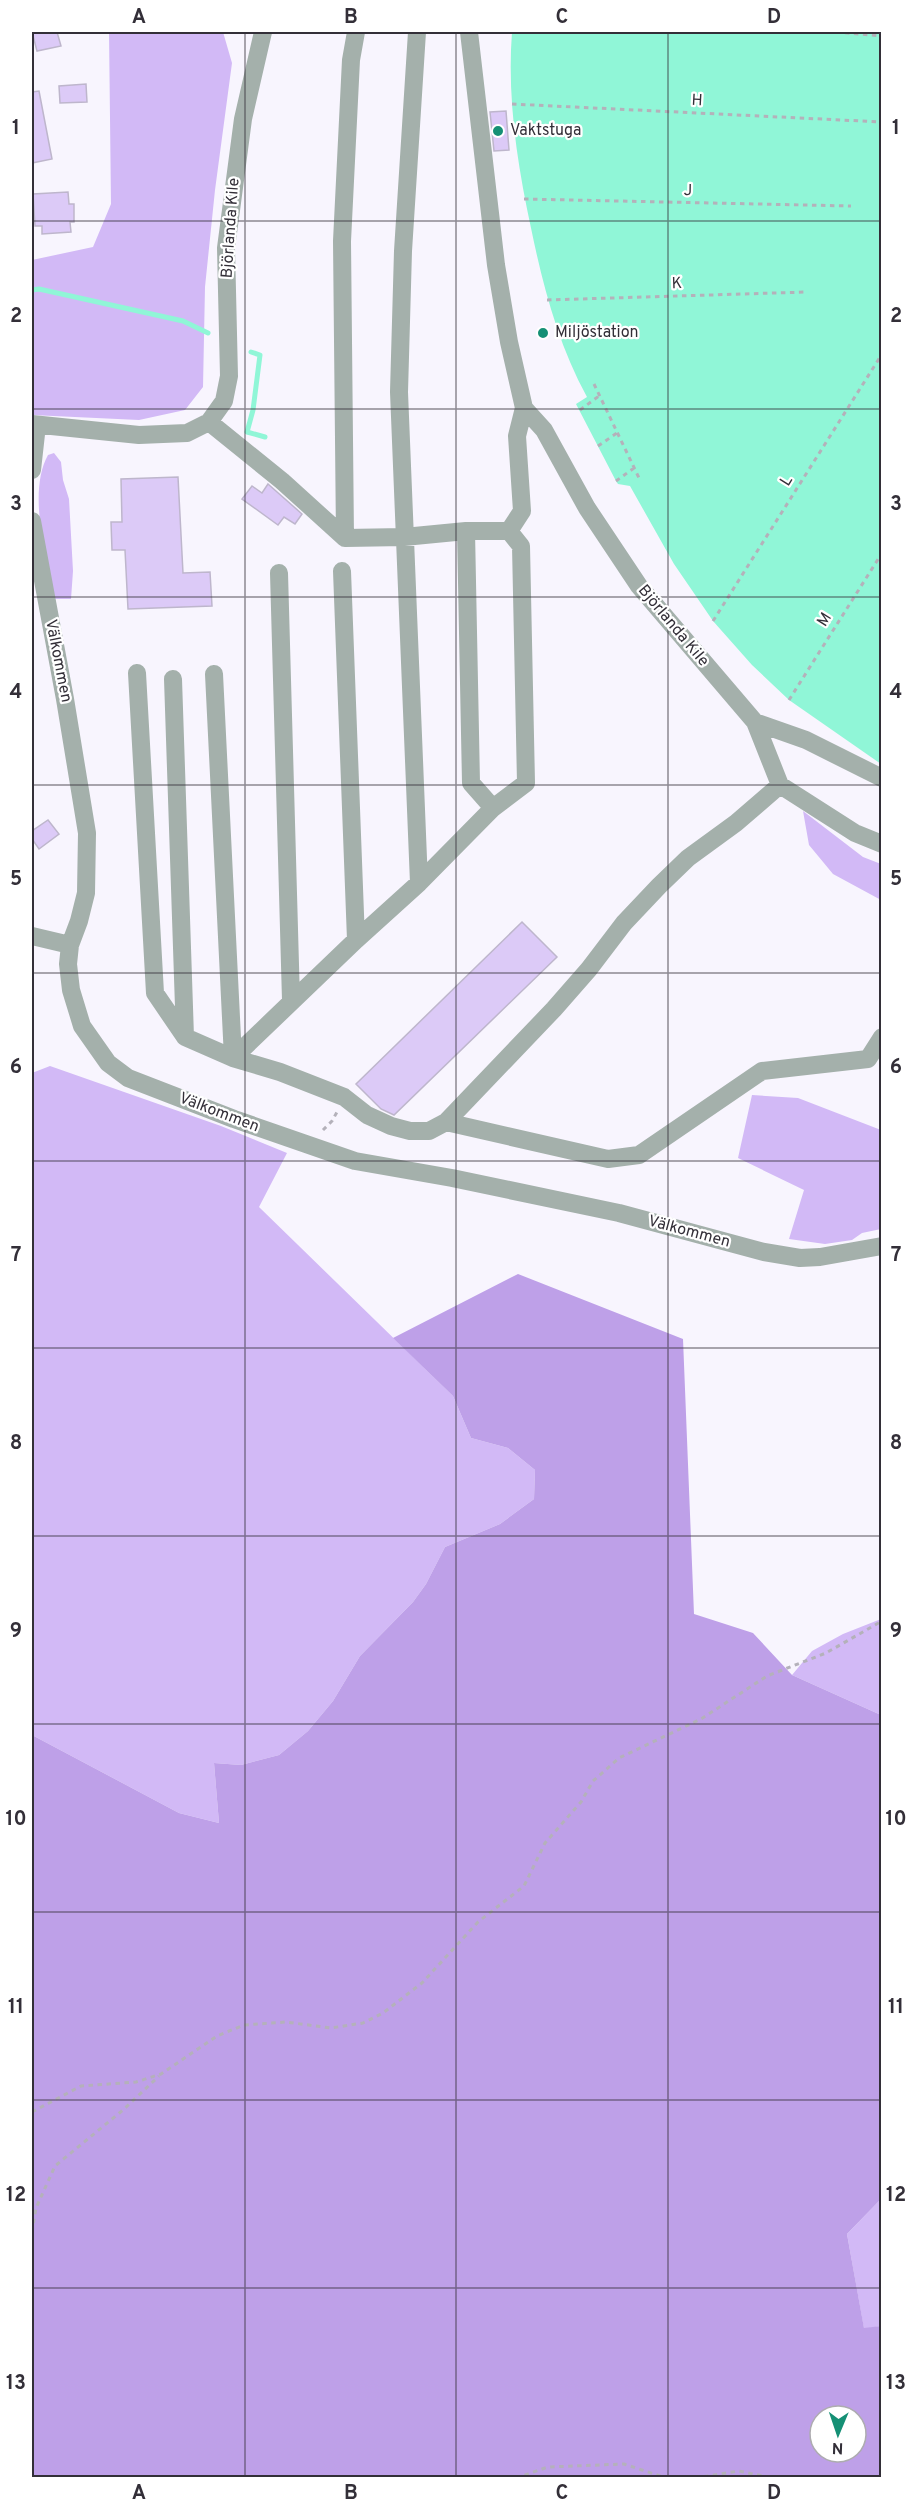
<svg xmlns="http://www.w3.org/2000/svg" width="913" height="2509" font-family="Overpass,sans-serif">
	<rect width="100%" height="100%" fill="#f8f5fe"/>
	<path fill="#d2b9f6" d="M109 32H223L232 63 215 190 205 287 203 387 185 410 139 420 32 415V260L93 247 111 204Z
		M54 453 61 462 63 480 69 499 73 571 71 599H54C47 559 27 493 48 455Z
		M803 811 863 857 881 864V900L833 874 809 845Z
		M50 1066 221 1126 287 1153 259 1207 453 1396 471 1438 508 1448 535 1470 534 1499 500 1524 445 1547 426 1584 413 1602 360 1656 333 1701 308 1731 279 1755 241 1765 214 1763 219 1823 179 1813 32 1735V1104H34L32 1098V1073Z
		M752 1095 798 1098 881 1130V1229L862 1233 852 1240 825 1244 789 1239 804 1190 738 1158Z
		M881 1619V1715L792 1675 812 1651 843 1634Z
		M881 2199V2326L864 2329 847 2234Z"/>
	<path fill="#bea0e8" fill-rule="evenodd" d="M518 1274 683 1339 694 1614 753 1633 792 1675 881 1715V2199L847 2234 864 2328 881 2326V2477H32V1735L179 1813 219 1823 214 1763 241 1765 279 1755 308 1731 333 1701 360 1656 413 1602 426 1584 445 1547 500 1524 534 1499 535 1470 508 1448 471 1438 453 1396 393 1338ZM820 2416H856V2452H820Z"/>
	<path fill="#90f6d7" d="M512 32H881V764L789 700 752 665 713 621 674 564 630 486 618 484 616 481 576 404 587 397C558 344 543 286 531 228 517 163 507 97 512 32Z"/>
	<g fill="none" stroke-linecap="round" stroke-linejoin="round">
		<path stroke="#90f6d7" stroke-width="5" d="M32 290 39 289 183 321 208 333
			M251 352 260 355 253 410 247 432 265 437"/>
	</g>
	<path fill="#dccaf7" stroke="#beb6cc" stroke-width="1.5" d="M32 32H57L61 46 37 51Z
		M86 84 87 102 60 103 59 86Z
		M39 91 52 159 32 163V92Z
		M506 111 509 150 494 151 490 112Z
		M68 192 69 204H74V222H70L71 232 42 234V226H35L33 194Z
		M178 477 183 573 210 572 212 606 128 609 125 550H112L111 522H122L121 479Z
		M268 484 302 514 295 524 284 517 278 525 242 499 252 486 262 493Z
		M48 820 59 834 39 849 32 839V831Z
		M522 922 557 957 394 1115 381 1109 356 1084Z"/>
	<g fill="none" stroke-linecap="round" stroke-linejoin="round">
		<path stroke="#b4b1ba" stroke-width="3" stroke-dasharray="4.5 4.5" stroke-linecap="butt" d="M836 32 882 36
			M512 104 882 122
			M524 199 851 206
			M547 300 807 292
			M594 384 640 480
			M580 410 599 396
			M598 446 617 433
			M616 481 634 468
			M713 621 882 354
			M789 700 882 553
			M323 1130 332 1121 337 1112
			M32 2112 81 2086 136 2082 161 2074 217 2036 244 2025 286 2022 331 2028 363 2023 383 2013 422 1983 478 1922 524 1886 545 1843 581 1802 593 1781 619 1758 701 1719 767 1676 826 1653 882 1621
			M32 2232 36 2208 55 2166 123 2110 159 2076
			M516 2478 548 2467 624 2464 666 2478
			M695 2478 739 2471 772 2478"/>
		<path stroke="#a4b0ab" stroke-width="18" d="M417 32 403 251 399 392 419 883
			M469 32 496 265 509 342 524 408 544 430 587 508 639 586 755 722 806 740 882 778
			M209 422 282 481 345 538 404 537 466 531H509L522 511 517 436 524 408
			M32 424 139 435 187 433 209 422 224 401 229 376 226 248 243 119 263 32
			M32 470 37 425
			M32 521 65 699 87 833 86 893 79 921 70 945 68 964 71 990 82 1026 108 1063 128 1078 234 1119 355 1161 452 1178 619 1213 764 1252 800 1258 820 1257 882 1246
			M466 531 471 783 493 808
			M345 538 342 241 351 60 356 32
			M342 571 356 940
			M279 573 291 1000
			M137 673 155 993 185 1037
			M214 674 233 1058 280 1072 344 1097 367 1115 391 1126 410 1131H429L446 1122
			M173 679 185 1037 233 1058 356 940 419 883 493 808 526 783 521 546 509 531
			M755 722 780 785 855 833 882 844
			M780 785 736 823 688 858 659 886 624 923 589 969 554 1009 446 1122 608 1159 639 1155 762 1071 868 1059 882 1037
			M32 936 70 945"/>
	</g>
	<path fill="none" stroke="#332f38" stroke-width="1.5" stroke-opacity="0.55" d="M245 32V2478M456 32V2478M668 32V2478M32 221H882M32 409H882M32 597H882M32 785H882M32 973H882M32 1161H882M32 1348H882M32 1536H882M32 1724H882M32 1912H882M32 2100H882M32 2288H882"/>
	<g fill="#159075" stroke="#fff" stroke-width="2">
		<circle cx="498" cy="131" r="6"/>
		<circle cx="543" cy="333" r="6"/>
	</g>
	<g text-anchor="middle" dominant-baseline="central" stroke-width="4.5" stroke-linejoin="round" paint-order="stroke">
		<g font-size="16" fill="#332f38" stroke="#fff">
			<text transform="translate(697 101) rotate(3)">H</text>
			<text transform="translate(688 191) rotate(1)">J</text>
			<text transform="translate(231 228) rotate(-86)">Björlanda Kile</text>
			<text transform="translate(677 284) rotate(-2)">K</text>
			<text transform="translate(787 481) rotate(-58)">L</text>
			<text transform="translate(825 620) rotate(-58)">M</text>
			<text transform="translate(673 626) rotate(50)">Björlanda Kile</text>
			<text transform="translate(58 661) rotate(79)">Välkommen</text>
			<text transform="translate(219 1113) rotate(21)">Välkommen</text>
			<text transform="translate(689 1232) rotate(15)">Välkommen</text>
		</g>
		<g font-size="16" fill="#332f38" stroke="#fff" text-anchor="start">
			<text x="510" y="131">Vaktstuga</text>
			<text x="555" y="333">Miljöstation</text>
		</g>
	</g>
	<rect width="913" height="2509" fill="none" stroke="#ffffff" stroke-width="66"/>
	<g transform="translate(838 2434) rotate(182)"><circle r="28" fill="#ffffff" stroke="#adacaf" stroke-width="1.5"/>
	<path d="M0-4.5L10 22L0 15L-10 22Z" fill="#159075"/>
	<text y="-9" font-size="16" font-weight="bold" text-anchor="middle" fill="#332f38">N</text>
	</g>
	<rect x="33" y="33" width="847" height="2443" fill="none" stroke="#332f38" stroke-width="2"/>
	<g font-size="20" text-anchor="middle" font-weight="bold" fill="#332f38">
		<text x="139" y="23">A</text>
		<text x="351" y="23">B</text>
		<text x="562" y="23">C</text>
		<text x="774" y="23">D</text>
		<text x="16" y="134">1</text>
		<text x="896" y="134">1</text>
		<text x="16" y="322">2</text>
		<text x="896" y="322">2</text>
		<text x="16" y="510">3</text>
		<text x="896" y="510">3</text>
		<text x="16" y="698">4</text>
		<text x="896" y="698">4</text>
		<text x="16" y="885">5</text>
		<text x="896" y="885">5</text>
		<text x="16" y="1073">6</text>
		<text x="896" y="1073">6</text>
		<text x="16" y="1261">7</text>
		<text x="896" y="1261">7</text>
		<text x="16" y="1449">8</text>
		<text x="896" y="1449">8</text>
		<text x="16" y="1637">9</text>
		<text x="896" y="1637">9</text>
		<text x="16" y="1825">10</text>
		<text x="896" y="1825">10</text>
		<text x="16" y="2013">11</text>
		<text x="896" y="2013">11</text>
		<text x="16" y="2201">12</text>
		<text x="896" y="2201">12</text>
		<text x="16" y="2389">13</text>
		<text x="896" y="2389">13</text>
		<text x="139" y="2499">A</text>
		<text x="351" y="2499">B</text>
		<text x="562" y="2499">C</text>
		<text x="774" y="2499">D</text>
	</g>
</svg>
